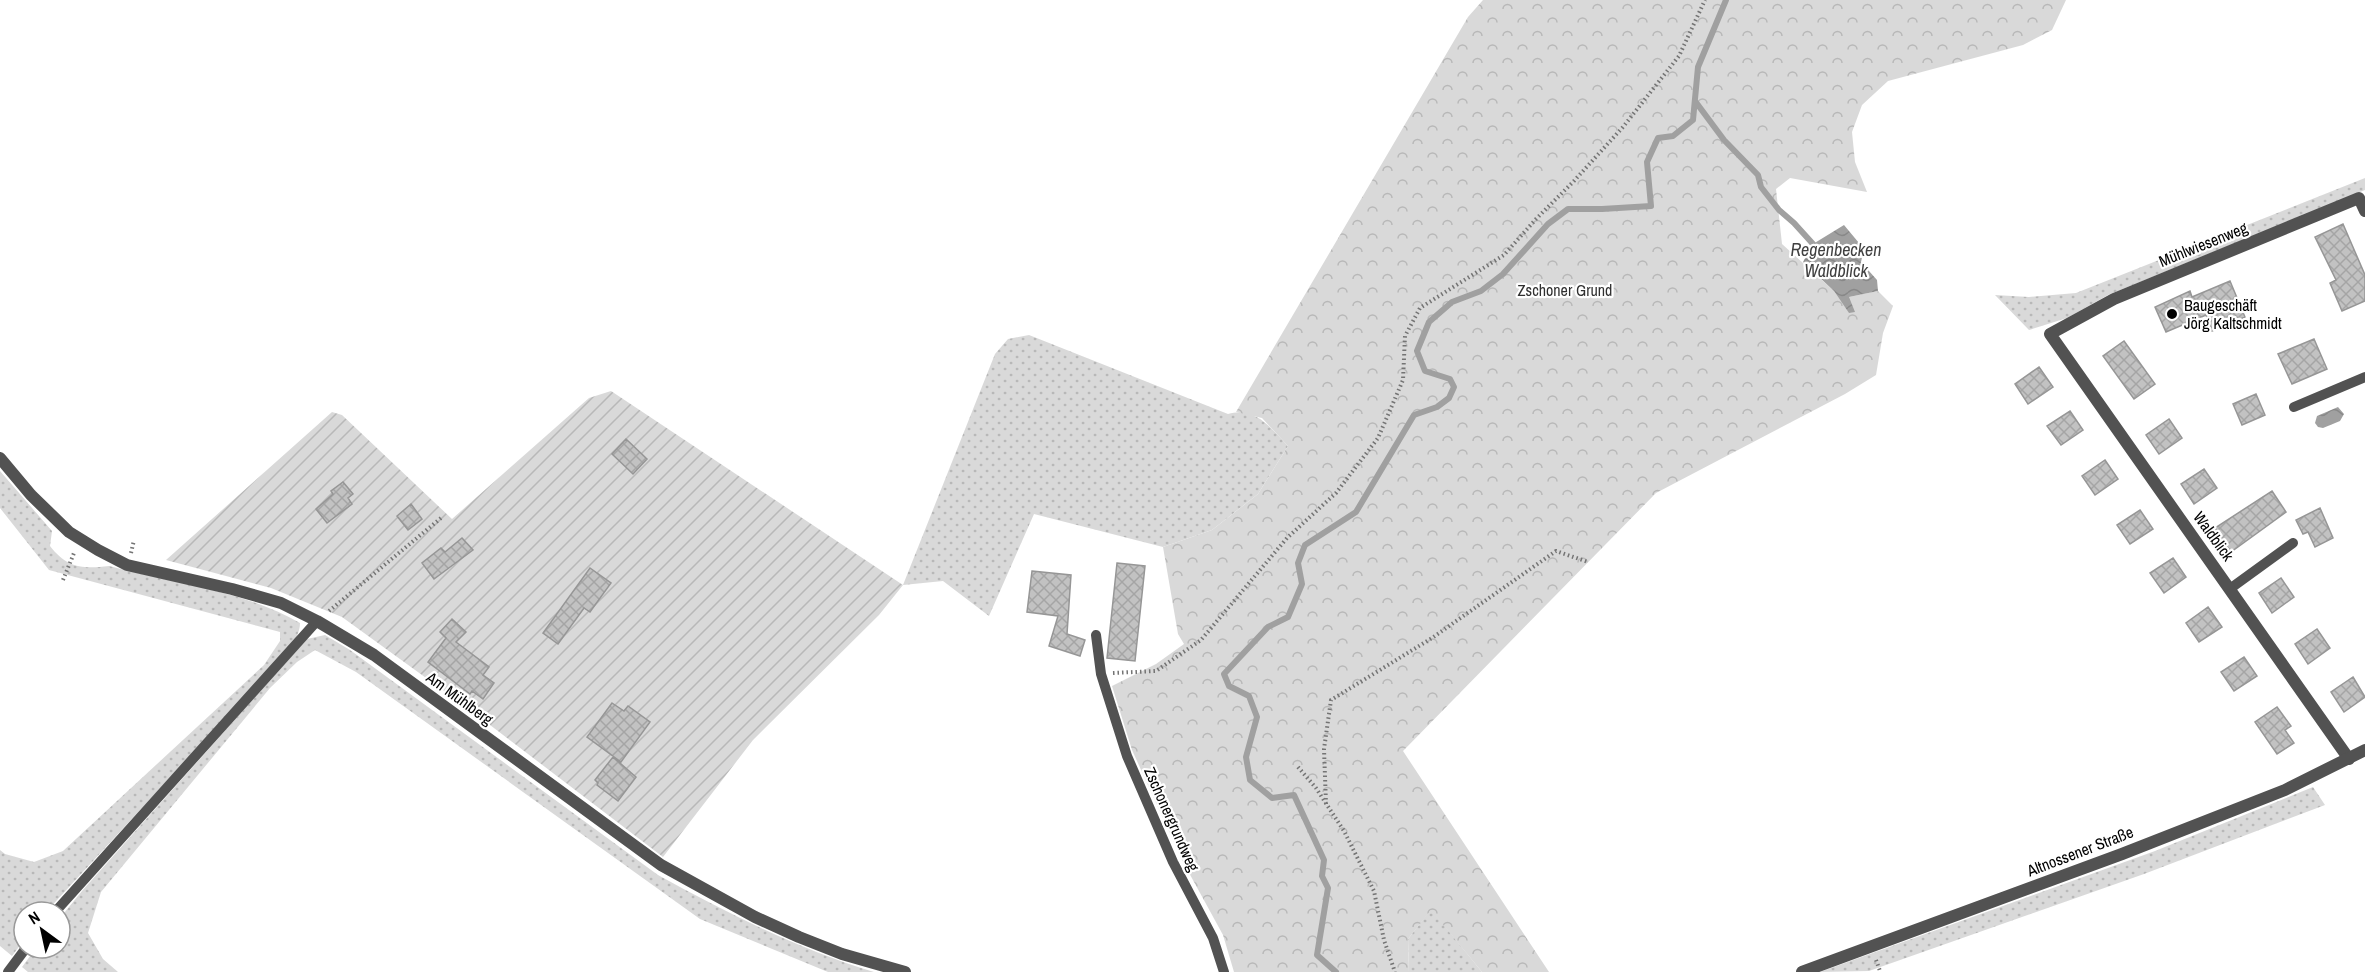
<svg xmlns="http://www.w3.org/2000/svg" width="2365" height="972" font-family="'Archivo Narrow',sans-serif">
	<defs>
		<pattern id="grass-dots" width="8" height="8" patternUnits="userSpaceOnUse" patternTransform="scale(1.5)"><rect width="8" height="8" fill="#d9d9d9"/><path d="M2 2h.1M6 6h.1" fill="none" stroke="#b8b8b8" stroke-width="1.8" stroke-linecap="round"/></pattern>
		<pattern id="forest-crowns" width="20" height="18" patternUnits="userSpaceOnUse" patternTransform="scale(1.5)"><rect width="20" height="18" fill="#d9d9d9"/><path d="M2 6a3 3 0 1 1 6 0M12 15a3 3 0 1 1 6 0" fill="none" stroke="#b8b8b8"/></pattern>
		<pattern id="garden-furrows" width="10" height="10" patternUnits="userSpaceOnUse" patternTransform="scale(1.5)"><rect width="10" height="10" fill="#d9d9d9"/><path d="M-1 1l2-2M0 10L10 0M9 11l2-2" fill="none" stroke="#b8b8b8"/></pattern>
		<pattern id="water-waves" width="16" height="10" patternUnits="userSpaceOnUse" patternTransform="scale(1.5)"><rect width="16" height="10" fill="#a0a0a0"/><path d="M0 5q4-4 8 0t8 0" fill="none" stroke="#888"/></pattern>
		<pattern id="building-cross-hatch" width="8" height="8" patternUnits="userSpaceOnUse" patternTransform="scale(1.5)"><rect width="8" height="8" fill="#c2c2c2"/><path d="M0 0l8 8M0 8l8-8" fill="none" stroke="#a5a5a5"/></pattern>
	</defs>
	<rect width="100%" height="100%" fill="#fff"/>
	<path fill="url(#grass-dots)" d="M2365 178V190L2108 295 2067 318 2029 330 1995 295 2029 297 2076 293Z
		M1029 335 1228 414C1256 407 1270 427 1288 446L1258 494 1212 530 1163 547 1034 514 989 616 943 581 903 585 995 354 1008 339Z
		M0 471 52 531 50 546C67 568 82 569 109 566 172 583 242 590 300 623 300 641 281 656 270 669L46 912H24V940L12 956 0 946V850L5 854 34 862 63 851 264 665 280 641V632L49 570 0 508Z
		M325 635 350 650 658 875C727 913 798 949 874 972H828L700 919 356 672 315 650 297 662 270 688 101 892 88 933 103 959 118 972H28L22 967 36 948H60V918L82 891 307 639Z
		M2313 787 2325 805 2144 874 1869 971 1820 972 2155 851Z
		M1431 909 1482 972H1409L1408 939Z"/>
	<path fill="url(#forest-crowns)" d="M1483 0H2066L2052 30 2023 45 1888 81 1862 105 1852 132 1855 162 1867 192 1790 178 1776 189 1782 244 1834 291 1849 312V297L1878 291 1893 306 1883 333 1876 375 1845 394 1656 493 1403 751 1549 972H1482L1431 910 1408 939 1409 972H1234L1223 935 1182 860 1132 750 1112 686 1156 664 1184 644 1178 634 1163 547 1212 530 1258 494 1288 446 1262 418 1236 412 1468 17Z"/>
	<path fill="url(#garden-furrows)" d="M611 391 903 585 879 615 753 740 663 857 473 712 342 617 271 588 166 560 332 412 342 415 452 519 589 398Z"/>
	<path fill="url(#water-waves)" d="M1844 225 1864 249 1861 262 1877 280 1878 291 1849 297 1855 312 1849 313 1834 291 1803 262 1813 244Z
		M2338 407 2344 414 2340 421 2323 428 2318 427 2315 423 2317 416Z"/>
	<g fill="none" stroke-linecap="round" stroke-linejoin="round">
		<path stroke="#a0a0a0" stroke-width="6" d="M1695 101 1724 140 1758 175 1761 187 1779 210 1794 223 1813 244
			M1336 972 1317 955 1328 888 1322 876 1324 860 1294 795 1272 798 1250 780 1246 757 1257 717 1249 696 1229 686 1224 674 1268 627 1288 617 1302 584 1298 563 1305 545 1356 512 1414 415 1437 407 1449 398 1454 387 1450 379 1425 371 1417 351 1429 322 1452 302 1481 291 1503 274 1548 224 1568 209H1602L1651 206 1647 162 1658 138 1673 136 1693 120 1698 67 1726 0"/>
	</g>
	<path fill="url(#building-cross-hatch)" stroke="#969696" stroke-width="1.5" d="M2343 224 2365 275V301L2342 311 2330 283 2336 280 2315 237Z
		M2230 281 2245 317 2212 331 2206 315 2166 332 2155 307 2190 291 2192 297Z
		M2314 339 2327 369 2292 384 2278 354Z
		M2124 341 2155 384 2134 399 2103 356Z
		M2039 367 2053 387 2028 404 2015 384Z
		M2256 394 2265 415 2242 425 2233 404Z
		M2070 411 2083 430 2061 445 2047 426Z
		M2169 419 2182 438 2159 454 2146 435Z
		M626 439 647 459 633 474 612 454Z
		M2105 460 2118 479 2095 495 2082 476Z
		M2204 469 2217 488 2194 504 2181 484Z
		M343 482 353 494 348 498 352 504 327 523 316 509 333 494 331 491Z
		M2272 491 2286 512 2231 552 2226 545 2221 548 2211 534 2216 530 2215 528Z
		M411 504 422 519 408 530 397 516Z
		M2320 508 2333 538 2315 547 2308 532 2303 534 2296 520Z
		M2140 510 2153 529 2130 544 2117 525Z
		M462 538 473 550 434 579 422 563 441 548 445 552Z
		M2173 558 2186 577 2164 593 2150 573Z
		M1117 563 1145 566 1135 661 1107 658Z
		M590 568 611 583 590 612 584 608 558 644 543 633Z
		M1032 571 1071 575 1067 634 1085 640 1080 656 1049 646 1058 616 1027 612Z
		M2281 578 2294 597 2272 613 2259 593Z
		M2208 607 2222 627 2199 642 2186 623Z
		M452 619 466 632 456 642 489 667 483 675 494 683 483 699 472 691 470 694 428 662 446 638 440 632Z
		M2317 629 2330 648 2308 664 2295 644Z
		M2244 657 2257 676 2234 691 2221 672Z
		M2353 677 2365 697 2344 712 2331 692Z
		M612 703 624 711 628 706 650 722 621 762 587 737Z
		M2277 707 2291 726 2285 730 2294 743 2277 754 2255 722Z
		M613 757 636 777 618 801 597 785 598 783 595 780Z"/>
	<g fill="none" stroke-linecap="round" stroke-linejoin="round">
		<path stroke="#747474" stroke-width="4" stroke-dasharray="1.5 3" stroke-linecap="butt" d="M131 553 134 540
			M63 580 74 553
			M329 611 441 518
			M1113 673 1156 671 1201 640 1287 538 1336 493 1378 438 1403 380 1405 336 1420 308 1504 255 1536 219 1573 182 1623 127 1679 56 1705 0
			M1298 767 1316 788 1344 831 1374 891 1384 940 1395 972
			M1326 804 1324 749 1331 700 1432 638 1556 551 1588 562
			M1876 960 1880 971"/>
		<path stroke="#525252" stroke-width="10" d="M2294 407 2365 377
			M2231 588 2293 543
			M1096 635 1101 674 1127 756 1173 862 1213 938 1224 972
			M55 912 317 621
			M8 972 26 948"/>
		<path stroke="#525252" stroke-width="12" d="M2349 759 2050 334 2114 299 2359 198 2365 211"/>
		<path stroke="#525252" stroke-width="12" d="M0 458 31 495 69 532 98 550 127 565 232 589 281 603 317 621 374 655 661 865 755 917 799 937 842 954 905 972
			M1802 972 2122 854 2285 790 2365 750"/>
	</g>
	<circle fill="#000" stroke="#fff" stroke-width="2" cx="2172" cy="314" r="6"/>
	<g text-anchor="middle" dominant-baseline="central" stroke-width="4.5" stroke-linejoin="round" paint-order="stroke">
		<g font-size="16" fill="#000" stroke="#fff">
			<text transform="translate(2203 244) rotate(-22)">Mühlwiesenweg</text>
			<text transform="translate(2214 536) rotate(54)">Waldblick</text>
			<text transform="translate(460 698) rotate(36)">Am Mühlberg</text>
			<text transform="translate(1172 819) rotate(66)">Zschonergrundweg</text>
			<text transform="translate(2080 851) rotate(-21)">Altnossener Straße</text>
		</g>
		<g font-size="16" fill="#303030" stroke="#fff">
			<text x="1565" y="290">Zschoner Grund</text>
		</g>
		<g font-size="16" fill="#000" stroke="#fff" text-anchor="start">
			<text x="2184" y="305">Baugeschäft<tspan x="2184" dy="18">Jörg Kaltschmidt</tspan></text>
		</g>
		<g font-size="18" font-style="italic" fill="#414141" stroke="#fff">
			<text x="1836" y="249">Regenbecken<tspan x="1836" dy="21">Waldblick</tspan></text>
		</g>
	</g>
	<g transform="translate(42 930) rotate(327)"><circle r="28" fill="#ffffff" stroke="#999999" stroke-width="1.5"/>
	<path d="M0-4.5L10 22L0 15L-10 22Z" fill="#000000"/>
	<text y="-9" font-size="16" font-weight="bold" text-anchor="middle" fill="#000000">N</text>
	</g>
</svg>
